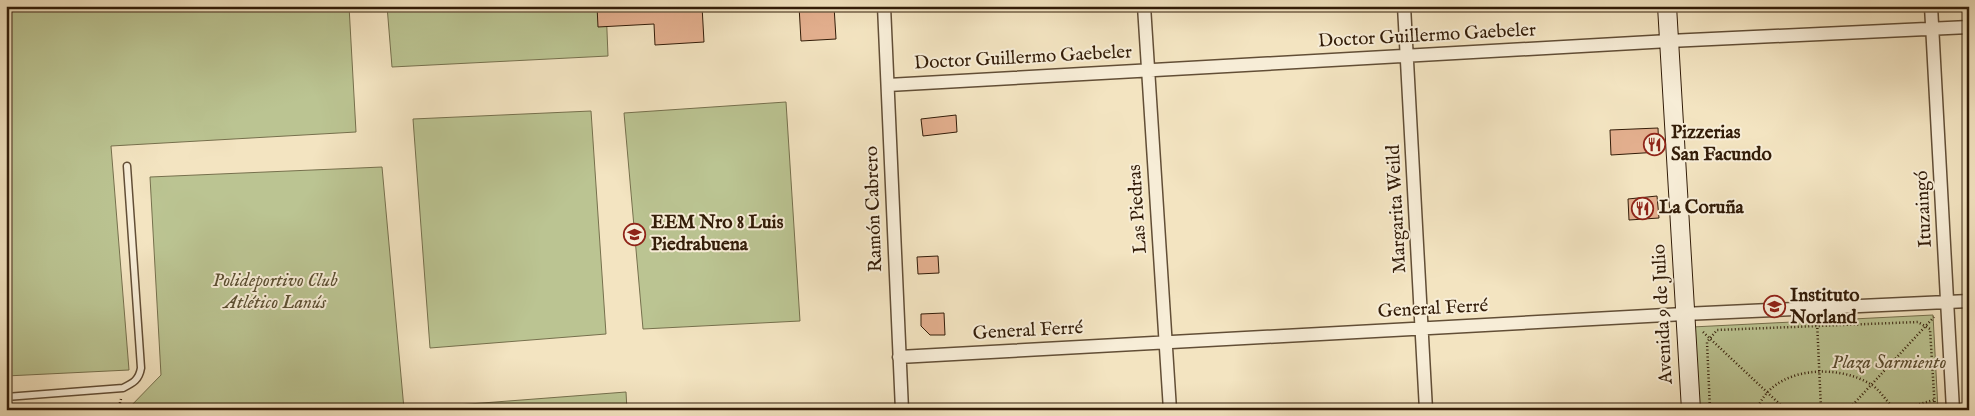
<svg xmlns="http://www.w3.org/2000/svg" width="1975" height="416" font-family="'IM FELL English',serif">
	<rect width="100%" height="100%" fill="#f3e4c1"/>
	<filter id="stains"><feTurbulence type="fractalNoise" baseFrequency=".004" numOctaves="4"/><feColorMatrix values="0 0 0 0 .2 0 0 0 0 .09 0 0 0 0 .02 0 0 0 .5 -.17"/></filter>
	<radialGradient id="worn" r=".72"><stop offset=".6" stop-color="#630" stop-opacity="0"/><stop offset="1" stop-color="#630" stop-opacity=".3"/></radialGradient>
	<path fill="#bbc492" stroke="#76704d" d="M6 6H349L356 132 111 146 129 370 6 376Z
		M387 6H606L608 56 392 67Z
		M786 102 800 321 643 329 624 113Z
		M591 111 606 334 430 348 413 119Z
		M382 167 404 409 626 392 627 410H127L161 375 150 177Z
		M1933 315 1938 410H1697L1692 327Z"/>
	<path fill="#e3af8e" stroke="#321c08" d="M597 6H702L704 42 655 45 654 24 598 27Z
		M799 6H834L836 39 801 41Z
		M956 115 957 132 923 136 921 119Z
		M1658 128 1659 152 1611 155 1610 130Z
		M1657 196 1659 218 1629 220 1628 199Z
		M938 256 939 273 918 274 917 257Z
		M944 313 945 335H930L921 326V314Z"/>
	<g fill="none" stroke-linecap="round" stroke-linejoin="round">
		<defs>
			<path id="lane" d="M6 397 123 388C133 383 139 380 141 368L127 166"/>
			<path id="street" d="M884 6 902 410
				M1144 6 1170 410
				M1404 6 1426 410
				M1931 6 1953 410
				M888 85 1669 41 1969 27
				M899 357 1684 314 1969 301"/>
			<path id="secondary" d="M1667 6 1691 410"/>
		</defs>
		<use href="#lane" stroke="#624e36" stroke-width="9"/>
		<use href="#street" stroke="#624e36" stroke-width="15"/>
		<use href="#secondary" stroke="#321c08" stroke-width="20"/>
		<path stroke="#321c08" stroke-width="2.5" stroke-dasharray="1 2.5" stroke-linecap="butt" d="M1817 321 1821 409
			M1703 332 1786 410
			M118 410 121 399
			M1710 410 1707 342 1717 330 1918 322 1930 329 1935 410
			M1757 410C1772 366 1838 363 1872 385 1882 392 1887 403 1896 410
			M1816 410H1826
			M1848 410 1934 317
			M1899 410 1934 400"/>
		<use href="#lane" stroke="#f7edd7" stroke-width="6"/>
		<use href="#street" stroke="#f7edd7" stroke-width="12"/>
		<use href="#secondary" stroke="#f7edd7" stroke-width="18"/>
	</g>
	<defs>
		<symbol id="restaurant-ring" viewBox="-11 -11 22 22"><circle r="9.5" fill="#f7edd7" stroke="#8f2418" stroke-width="1.5"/><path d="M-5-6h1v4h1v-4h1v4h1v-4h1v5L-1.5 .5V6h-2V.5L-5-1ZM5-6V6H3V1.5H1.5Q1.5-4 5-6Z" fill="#8f2418"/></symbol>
		<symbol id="school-ring" viewBox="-11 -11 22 22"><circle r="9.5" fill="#f7edd7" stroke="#8f2418" stroke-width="1.5"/><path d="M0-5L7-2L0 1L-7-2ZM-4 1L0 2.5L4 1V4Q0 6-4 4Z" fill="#8f2418"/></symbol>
	</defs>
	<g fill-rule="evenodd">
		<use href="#restaurant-ring" x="1642" y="132" width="25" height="25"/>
		<use href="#restaurant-ring" x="1630" y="196" width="25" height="25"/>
		<use href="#school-ring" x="622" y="222" width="25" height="25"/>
		<use href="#school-ring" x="1762" y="294" width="25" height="25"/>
	</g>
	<g text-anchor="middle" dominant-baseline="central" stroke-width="4" stroke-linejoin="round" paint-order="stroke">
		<g font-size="19" fill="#321c08" stroke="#f7edd7">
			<text transform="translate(1427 36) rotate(-3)">Doctor Guillermo Gaebeler</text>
			<text transform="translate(1023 58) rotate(-3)">Doctor Guillermo Gaebeler</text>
			<text transform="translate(874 209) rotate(-92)">Ramón Cabrero</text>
			<text transform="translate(1138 209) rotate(-94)">Las Piedras</text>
			<text transform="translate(1397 209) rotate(-93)">Margarita Weild</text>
			<text transform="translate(1924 209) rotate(-93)">Ituzaingó</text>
			<text transform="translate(1433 309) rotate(-3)">General Ferré</text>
			<text transform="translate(1663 314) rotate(-93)">Avenida 9 de Julio</text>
			<text transform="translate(1028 331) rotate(-3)">General Ferré</text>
		</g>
		<g font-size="19" font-weight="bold" fill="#321c08" stroke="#f7edd7" text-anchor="start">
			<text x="1671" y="133">Pizzerias<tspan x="1671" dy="22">San Facundo</tspan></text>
			<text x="1659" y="208">La Coruña</text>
			<text x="651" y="223">EEM Nro 8 Luis<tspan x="651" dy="22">Piedrabuena</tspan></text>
			<text x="1790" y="296">Instituto<tspan x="1790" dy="22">Norland</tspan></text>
		</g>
		<g font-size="19" font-style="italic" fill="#5b4e31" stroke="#f7edd7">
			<text x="275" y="281">Polideportivo Club<tspan x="275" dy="22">Atlético Lanús</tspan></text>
			<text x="1889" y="363">Plaza Sarmiento</text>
		</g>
	</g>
	<rect width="1975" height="416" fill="none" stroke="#f3e4c1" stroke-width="25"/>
	<rect x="8" y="8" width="1960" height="401" fill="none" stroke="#321c08" stroke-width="2.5"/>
	<rect x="12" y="12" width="1950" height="391" fill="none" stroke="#321c08"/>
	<rect width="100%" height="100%" filter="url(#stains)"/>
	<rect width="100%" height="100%" fill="url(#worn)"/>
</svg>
